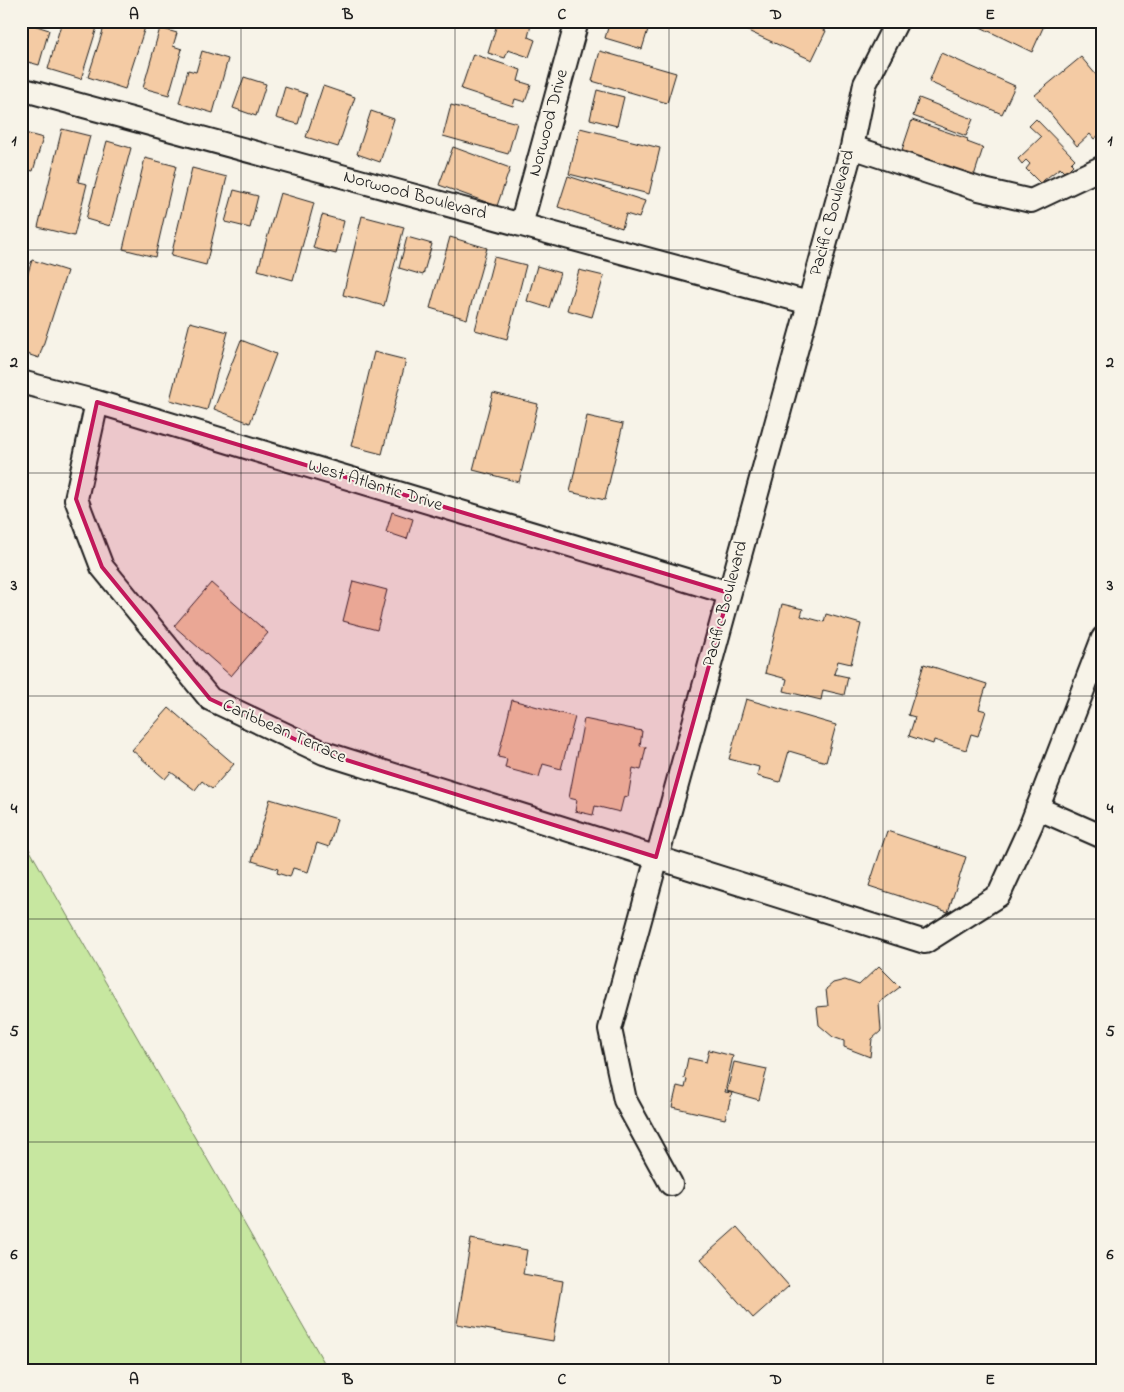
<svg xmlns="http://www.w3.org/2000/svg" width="1124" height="1392" font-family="'Indie Flower',sans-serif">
	<rect width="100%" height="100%" fill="#f7f3e8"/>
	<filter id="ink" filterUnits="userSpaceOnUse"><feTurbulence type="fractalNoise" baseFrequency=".02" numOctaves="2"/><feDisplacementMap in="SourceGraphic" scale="10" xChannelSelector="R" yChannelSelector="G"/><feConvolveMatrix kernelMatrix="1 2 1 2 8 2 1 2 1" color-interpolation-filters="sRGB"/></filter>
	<g filter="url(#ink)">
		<path fill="#c7e7a0" stroke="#72825e" d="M21 835 329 1371H21Z"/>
		<path fill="#f4cba4" stroke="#1c1c1c" d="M21 21 49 30 39 65 21 60Z
			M62 21H99L81 79 48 69Z
			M106 21H147L125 89 88 77Z
			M498 21H519L531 25 528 37 535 40 529 57 508 50 505 58 488 53Z
			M610 21 650 23 642 49 605 38Z
			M742 21H805L826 31 812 60 739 27Z
			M968 21H1046L1032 52Z
			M160 28 177 33 173 46 182 49 169 95 143 88Z
			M202 51 228 59 213 113 179 103 188 70 196 72Z
			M600 51 676 73 667 103 592 81Z
			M941 53 1015 86 1002 114 929 82Z
			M473 54 521 70 518 81 531 85 525 102 515 99 513 106 461 89Z
			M1081 57 1103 83V132L1094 139 1090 134 1077 146 1035 95Z
			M244 77 266 84 256 116 233 108Z
			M323 86 355 97 338 147 306 137Z
			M285 87 307 94 298 124 276 118Z
			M597 90 624 97 617 126 590 119Z
			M919 98 973 119 966 136 913 116Z
			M451 105 517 123 508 154 443 136Z
			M371 111 394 119 380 162 357 154Z
			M1036 119 1075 159 1071 163 1073 165 1065 173 1060 168 1040 183 1026 169 1030 164 1026 160 1022 164 1018 159 1041 137 1029 126Z
			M912 120 968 139 967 142 983 148 973 179 900 156Z
			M580 128 660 148 649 194 569 174Z
			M62 129 90 136 78 182 87 184 74 236 38 227Z
			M21 132 43 138 33 171 21 168Z
			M107 141 131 148 110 226 86 219Z
			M453 147 510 168 497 206 439 185Z
			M145 158 176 166 155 257 123 249Z
			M192 168 227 177 206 265 171 256Z
			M568 176 645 201 639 218 626 214 622 228 558 207Z
			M234 190 258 196 250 228 225 222Z
			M280 193 314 203 293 280 258 270Z
			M322 215 344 221 336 254 313 248Z
			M362 216 404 227 384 306 343 295Z
			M407 237 432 244 423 275 399 268Z
			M450 237 487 248 467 319 430 308Z
			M494 257 526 265 507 339 475 330Z
			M32 260 67 271 39 358 21 352V295Z
			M537 266 560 273 549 308 527 301Z
			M579 270 604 276 592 317 567 310Z
			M190 322 228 332 207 410 170 400Z
			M241 340 276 354 250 423 214 409Z
			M374 352 406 360 382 454 351 446Z
			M493 393 538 404 519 482 473 470Z
			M587 416 623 424 605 500 570 492Z
			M392 512 413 519 407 539 386 532Z
			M353 581 387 590 377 630 343 621Z
			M211 583 268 633 231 676 174 626Z
			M782 604 803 609 801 616 824 622 826 614 861 624 851 664 838 661 834 674 848 677 844 695 823 690 821 700 784 691 787 679 765 673Z
			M924 664 987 684 979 709 986 711 978 736 971 734 966 750 934 740 933 744 909 736 915 717 908 715Z
			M746 699 836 725 826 762 789 751 780 782 757 776 759 767 729 759Z
			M512 700 575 717 561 769 543 764 539 777 505 768 507 759 498 757Z
			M169 708 234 764 212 789 202 781 195 790 171 772 165 779 132 750Z
			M584 719 642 731 640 746 646 747 641 770 633 768 628 797 624 796 620 812 595 806 593 815 575 811 577 800 569 798Z
			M270 799 337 819 329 847 317 843 308 872 293 868 290 877 277 873 278 869 252 861Z
			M887 831 966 857 948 912 869 886Z
			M879 966 900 987 879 1003 881 1031 872 1039 870 1057 844 1047V1041L833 1037 819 1025 817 1007 828 1006 826 989 833 983 845 980 859 985Z
			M709 1050 733 1056 725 1092 732 1093 725 1119 672 1107 677 1086 685 1088 687 1079 684 1078 688 1058 706 1062Z
			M734 1062 767 1069 759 1100 727 1091Z
			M737 1227 789 1286 753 1318 701 1259Z
			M471 1239 527 1250 523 1274 563 1281 553 1341 457 1324Z"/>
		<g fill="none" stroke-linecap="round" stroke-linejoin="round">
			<defs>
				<path id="street" d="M21 89 809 303
					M852 147 979 189 1031 201 1103 167
					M521 225 577 21
					M21 382 97 402 729 593
					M97 402 76 499 102 567 210 699 324 753 925 942 999 895 1031 825 1103 638
					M1037 808 1103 837
					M671 1184 625 1100 610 1029 852 147 865 84 897 21"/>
			</defs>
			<use href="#street" stroke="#1c1c1c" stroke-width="26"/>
			<use href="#street" stroke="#f7f3e8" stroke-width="22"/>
		</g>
	</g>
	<path fill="#c2185b" fill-opacity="0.2" stroke="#c2185b" stroke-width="4" stroke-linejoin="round" d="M97 402 729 593 656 857 324 753 210 699 102 567 76 499Z"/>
	<path fill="none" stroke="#1c1c1c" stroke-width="1" stroke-opacity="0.55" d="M241 21V1371M455 21V1371M669 21V1371M883 21V1371M21 250H1103M21 473H1103M21 696H1103M21 919H1103M21 1142H1103"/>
	<g text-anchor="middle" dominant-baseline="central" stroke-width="4" stroke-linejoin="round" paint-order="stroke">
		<g font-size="18" fill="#1c1c1c" stroke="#f7f3e8">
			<text transform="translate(549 123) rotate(-75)">Norwood Drive</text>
			<text transform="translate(415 196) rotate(15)">Norwood Boulevard</text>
			<text transform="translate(833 213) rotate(-75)">Pacific Boulevard</text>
			<text transform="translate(375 486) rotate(17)">West Atlantic Drive</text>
			<text transform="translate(726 604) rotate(-75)">Pacific Boulevard</text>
			<text transform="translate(284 732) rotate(24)">Caribbean Terrace</text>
		</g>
	</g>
	<rect width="1124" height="1392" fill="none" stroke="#f7f3e8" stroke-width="55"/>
	<rect x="28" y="28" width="1068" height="1336" fill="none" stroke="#1c1c1c" stroke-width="2"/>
	<g font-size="16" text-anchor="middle" font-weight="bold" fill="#1c1c1c">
		<text x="134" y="19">A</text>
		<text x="348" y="19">B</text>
		<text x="562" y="19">C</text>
		<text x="776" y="19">D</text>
		<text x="990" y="19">E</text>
		<text x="14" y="145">1</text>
		<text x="1110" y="145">1</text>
		<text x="14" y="367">2</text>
		<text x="1110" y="367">2</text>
		<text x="14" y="590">3</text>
		<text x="1110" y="590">3</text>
		<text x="14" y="813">4</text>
		<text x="1110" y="813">4</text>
		<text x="14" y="1036">5</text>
		<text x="1110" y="1036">5</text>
		<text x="14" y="1259">6</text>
		<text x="1110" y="1259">6</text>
		<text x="134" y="1384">A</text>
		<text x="348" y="1384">B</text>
		<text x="562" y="1384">C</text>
		<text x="776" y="1384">D</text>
		<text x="990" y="1384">E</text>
	</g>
</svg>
